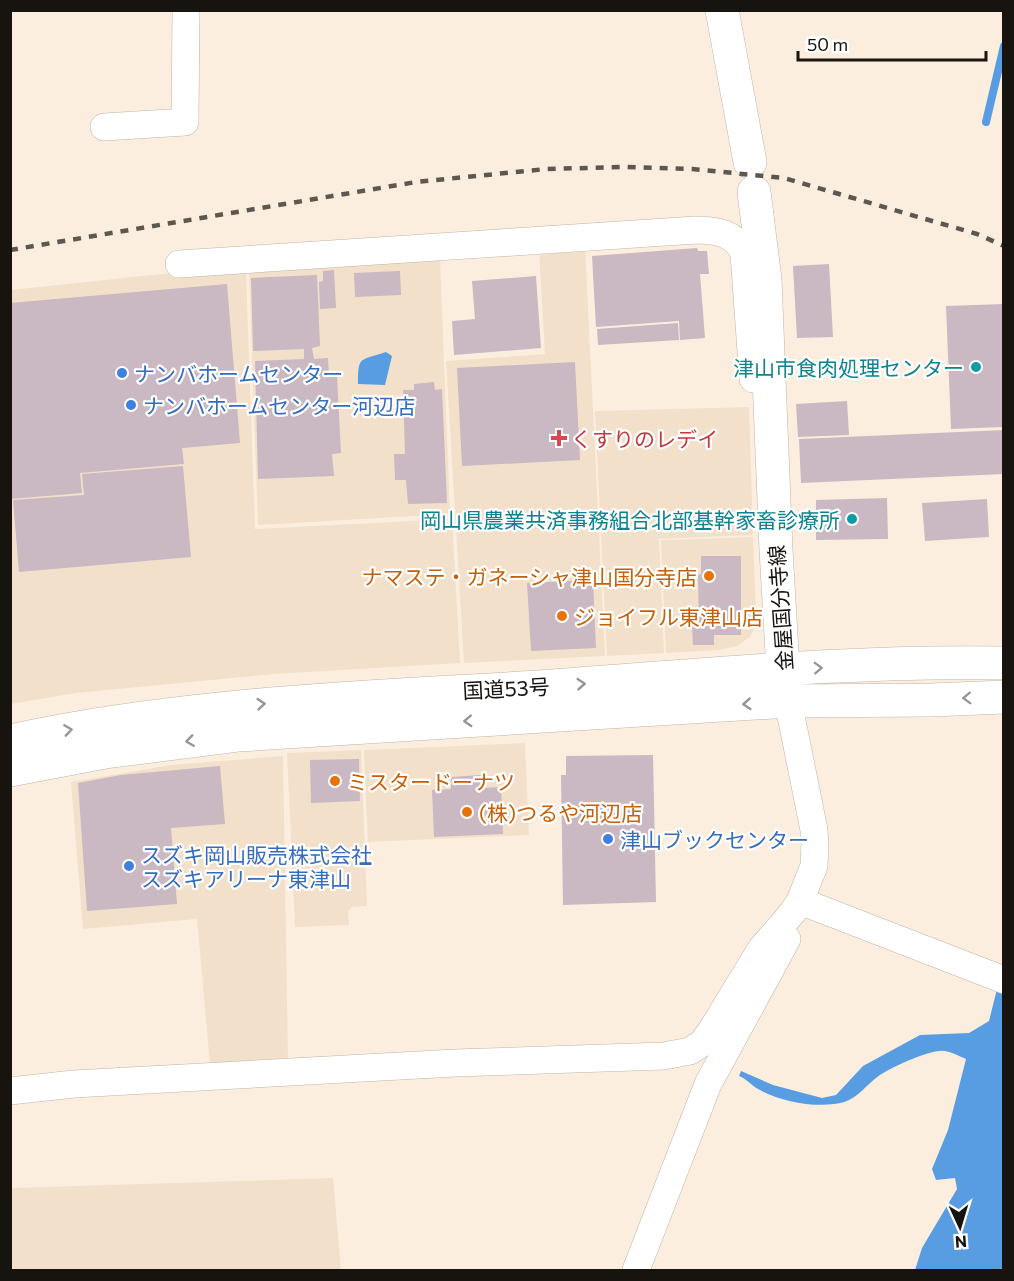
<svg xmlns="http://www.w3.org/2000/svg" width="1014" height="1281" font-family="Commissioner,'Noto Sans JP',sans-serif">
	<rect width="100%" height="100%" fill="#fceedf"/>
	<path fill="#f2e0cb" d="M585 246 605 656 464 663 446 361 545 354 539 250Z
		M440 258 450 514 258 525 249 271Z
		M246 271 255 529 452 519 460 663 274 674 76 693 11 704V290L161 274Z
		M749 407 753 535 659 539 664 653 607 656 595 411Z
		M753 537 756 612 754 629 750 637 737 646 719 650 666 653 661 540Z
		M525 743 529 835 368 842 364 750Z
		M361 750 367 906 352 907 348 911 349 925 295 927 287 753Z
		M283 756 288 1059 210 1065 197 919 83 929 71 782 171 765Z
		M333 1178 341 1270H11V1188Z"/>
	<path fill="#589de2" d="M386 352 392 356 385 385 358 384C358 355 360 361 386 352Z
		M1003 965V1270H915L922 1248 957 1189 955 1178 936 1180 932 1169 948 1130 966 1059C959 1056 952 1052 944 1051 931 1049 887 1069 876 1078 861 1090 855 1102 834 1104 810 1107 779 1101 758 1089 751 1085 747 1079 739 1076L741 1071 773 1085 822 1098 836 1095 863 1066 920 1035 969 1033 989 1021Z"/>
	<g fill="none" stroke-linecap="round" stroke-linejoin="round">
		<path stroke="#589de2" stroke-width="8" d="M986 122 1004 46"/>
	</g>
	<path fill="#cab8c2" d="M697 248 698 251H707L709 274H700L705 338 680 340 679 321 596 327 592 256Z
		M829 264 833 337 797 338 793 266Z
		M334 270 336 308 320 309 319 282 323 281V271Z
		M400 271 401 295 355 297 354 273Z
		M317 275 320 346 312 348 314 359 328 358 329 377 337 376 341 453 332 454 334 476 258 479 255 361 304 359V349L253 351 251 278Z
		M536 276 541 348 454 355 452 321 475 319 472 281Z
		M227 284 240 443 182 448 184 464 80 473 82 493 10 499V303Z
		M1004 304V427L951 429 946 306Z
		M678 323 679 340 598 345 597 329Z
		M575 362 580 460 462 466 457 368Z
		M434 382 435 390 442 389 447 503 408 504 406 480H395L394 454H405L403 390H414V384Z
		M847 401 849 435 798 437 796 404Z
		M1004 430V474L801 483 799 439Z
		M183 466 191 557 19 572 13 500 84 495 82 474Z
		M887 498 888 539 816 540V500Z
		M987 499 989 537 925 541 922 503Z
		M701 556H741V635H714V645H693L692 625H699L698 575 701 574Z
		M593 580 596 648 531 651 527 583Z
		M653 755 656 902 563 905 561 775H566V756Z
		M359 759 360 801 311 803 310 760Z
		M220 766 225 824 171 828 177 904 87 911 78 783 121 775Z
		M481 775 482 788 501 787 503 834 434 837 432 790 451 789V777Z"/>
	<g fill="none" stroke-linecap="round" stroke-linejoin="round">
		<defs>
			<path id="minor" d="M104 127 185 122 186 10
				M179 264 696 230C716 230 736 233 744 254L753 379
				M800 901 1004 980
				M10 1091 74 1084 455 1063 664 1056 690 1051 702 1043 711 1031 761 949 793 912 800 901 814 866 815 843 814 830 788 701
				M636 1270 708 1084 787 939"/>
			<path id="major" d="M722 10 750 162
				M754 192 765 280 776 550 783 669 787 696"/>
			<path id="highway" d="M10 741C184 703 362 698 538 687 693 676 848 660 1004 663
				M10 770 105 752 239 735 788 701 931 700 1004 697"/>
		</defs>
		<use href="#minor" stroke="#c0b4a5" stroke-width="28"/>
		<use href="#major" stroke="#c0b4a5" stroke-width="34"/>
		<use href="#highway" stroke="#c0b4a5" stroke-width="34"/>
		<use href="#minor" stroke="#fff" stroke-width="27"/>
		<use href="#major" stroke="#fff" stroke-width="33"/>
		<use href="#highway" stroke="#fff" stroke-width="33"/>
		<path stroke="#5e574f" stroke-width="4.5" stroke-dasharray="8 8" stroke-linecap="butt" d="M10 250 416 182 546 169 624 167 692 169 784 178 977 234 1004 246"/>
	</g>
	<defs><path id="oneway-chevron" d="M-2-3.5L2.5 0L-2 3.5" fill="none" stroke-width="1.6" stroke-linecap="round" stroke-linejoin="round" transform="scale(1.5)"/></defs>
	<g stroke="#979593">
		<use href="#oneway-chevron" transform="translate(818 668) rotate(-2)"/>
		<use href="#oneway-chevron" transform="translate(581 684) rotate(-4)"/>
		<use href="#oneway-chevron" transform="translate(967 698) rotate(178)"/>
		<use href="#oneway-chevron" transform="translate(261 704) rotate(-5)"/>
		<use href="#oneway-chevron" transform="translate(747 704) rotate(176)"/>
		<use href="#oneway-chevron" transform="translate(468 721) rotate(177)"/>
		<use href="#oneway-chevron" transform="translate(68 730) rotate(-8)"/>
		<use href="#oneway-chevron" transform="translate(190 741) rotate(172)"/>
	</g>
	<g fill="#0f9aa8" stroke="#fff" stroke-width="2">
		<circle cx="976" cy="367" r="6"/>
		<circle cx="852" cy="519" r="6"/>
	</g>
	<g fill="#3f7fe0" stroke="#fff" stroke-width="2">
		<circle cx="122" cy="373" r="6"/>
		<circle cx="131" cy="405" r="6"/>
		<circle cx="608" cy="839" r="6"/>
		<circle cx="129" cy="866" r="6"/>
	</g>
	<path fill="#e0444e" stroke="#fff" stroke-width="2" d="M556 429h6v6h6v6h-6v6h-6v-6h-6v-6h6z"/>
	<g fill="#e8710a" stroke="#fff" stroke-width="2">
		<circle cx="709" cy="576" r="6"/>
		<circle cx="562" cy="616" r="6"/>
		<circle cx="335" cy="781" r="6"/>
		<circle cx="467" cy="812" r="6"/>
	</g>
	<g text-anchor="middle" dominant-baseline="central" stroke-width="4.5" stroke-linejoin="round" paint-order="stroke">
		<g font-size="21" fill="#0d838f" stroke="#fff" text-anchor="end">
			<text x="964" y="367">津山市食肉処理センター</text>
			<text x="840" y="519">岡山県農業共済事務組合北部基幹家畜診療所</text>
		</g>
		<g font-size="21" fill="#366cbe" stroke="#fff" text-anchor="start">
			<text x="134" y="373">ナンバホームセンター</text>
			<text x="143" y="405">ナンバホームセンター河辺店</text>
			<text x="620" y="839">津山ブックセンター</text>
			<text x="141" y="854">スズキ岡山販売株式会社<tspan x="141" dy="24">スズキアリーナ東津山</tspan></text>
		</g>
		<g font-size="21" fill="#be3a42" stroke="#fff" text-anchor="start">
			<text x="571" y="438">くすりのレデイ</text>
		</g>
		<g font-size="21" fill="#c56008" stroke="#fff" text-anchor="start">
			<text x="697" y="576" text-anchor="end">ナマステ・ガネーシャ津山国分寺店</text>
			<text x="574" y="616">ジョイフル東津山店</text>
			<text x="347" y="781">ミスタードーナツ</text>
			<text x="479" y="812">(株)つるや河辺店</text>
		</g>
		<g font-size="21" fill="#17130e" stroke="#fff">
			<text transform="translate(780 608) rotate(-94)">金屋国分寺線</text>
			<text transform="translate(506 688) rotate(-3)">国道53号</text>
		</g>
	</g>
	<rect width="1014" height="1281" fill="none" stroke="#17130e" stroke-width="24"/>
	<g transform="translate(960 1227) rotate(176)" stroke="#ffffff" stroke-width="4.5" paint-order="stroke">
	<path d="M0-4.5L10 22L0 15L-10 22Z" fill="#17130e"/>
	<text y="-9" font-size="16" font-weight="bold" text-anchor="middle" fill="#17130e">N</text>
	</g>
	<path d="M798 51v9h188v-9" fill="none" stroke="#17130e" stroke-width="3"/>
	<text x="807" y="51" font-size="18" fill="#17130e" stroke="#ffffff" stroke-width="4.5" paint-order="stroke">50 m</text>
</svg>
